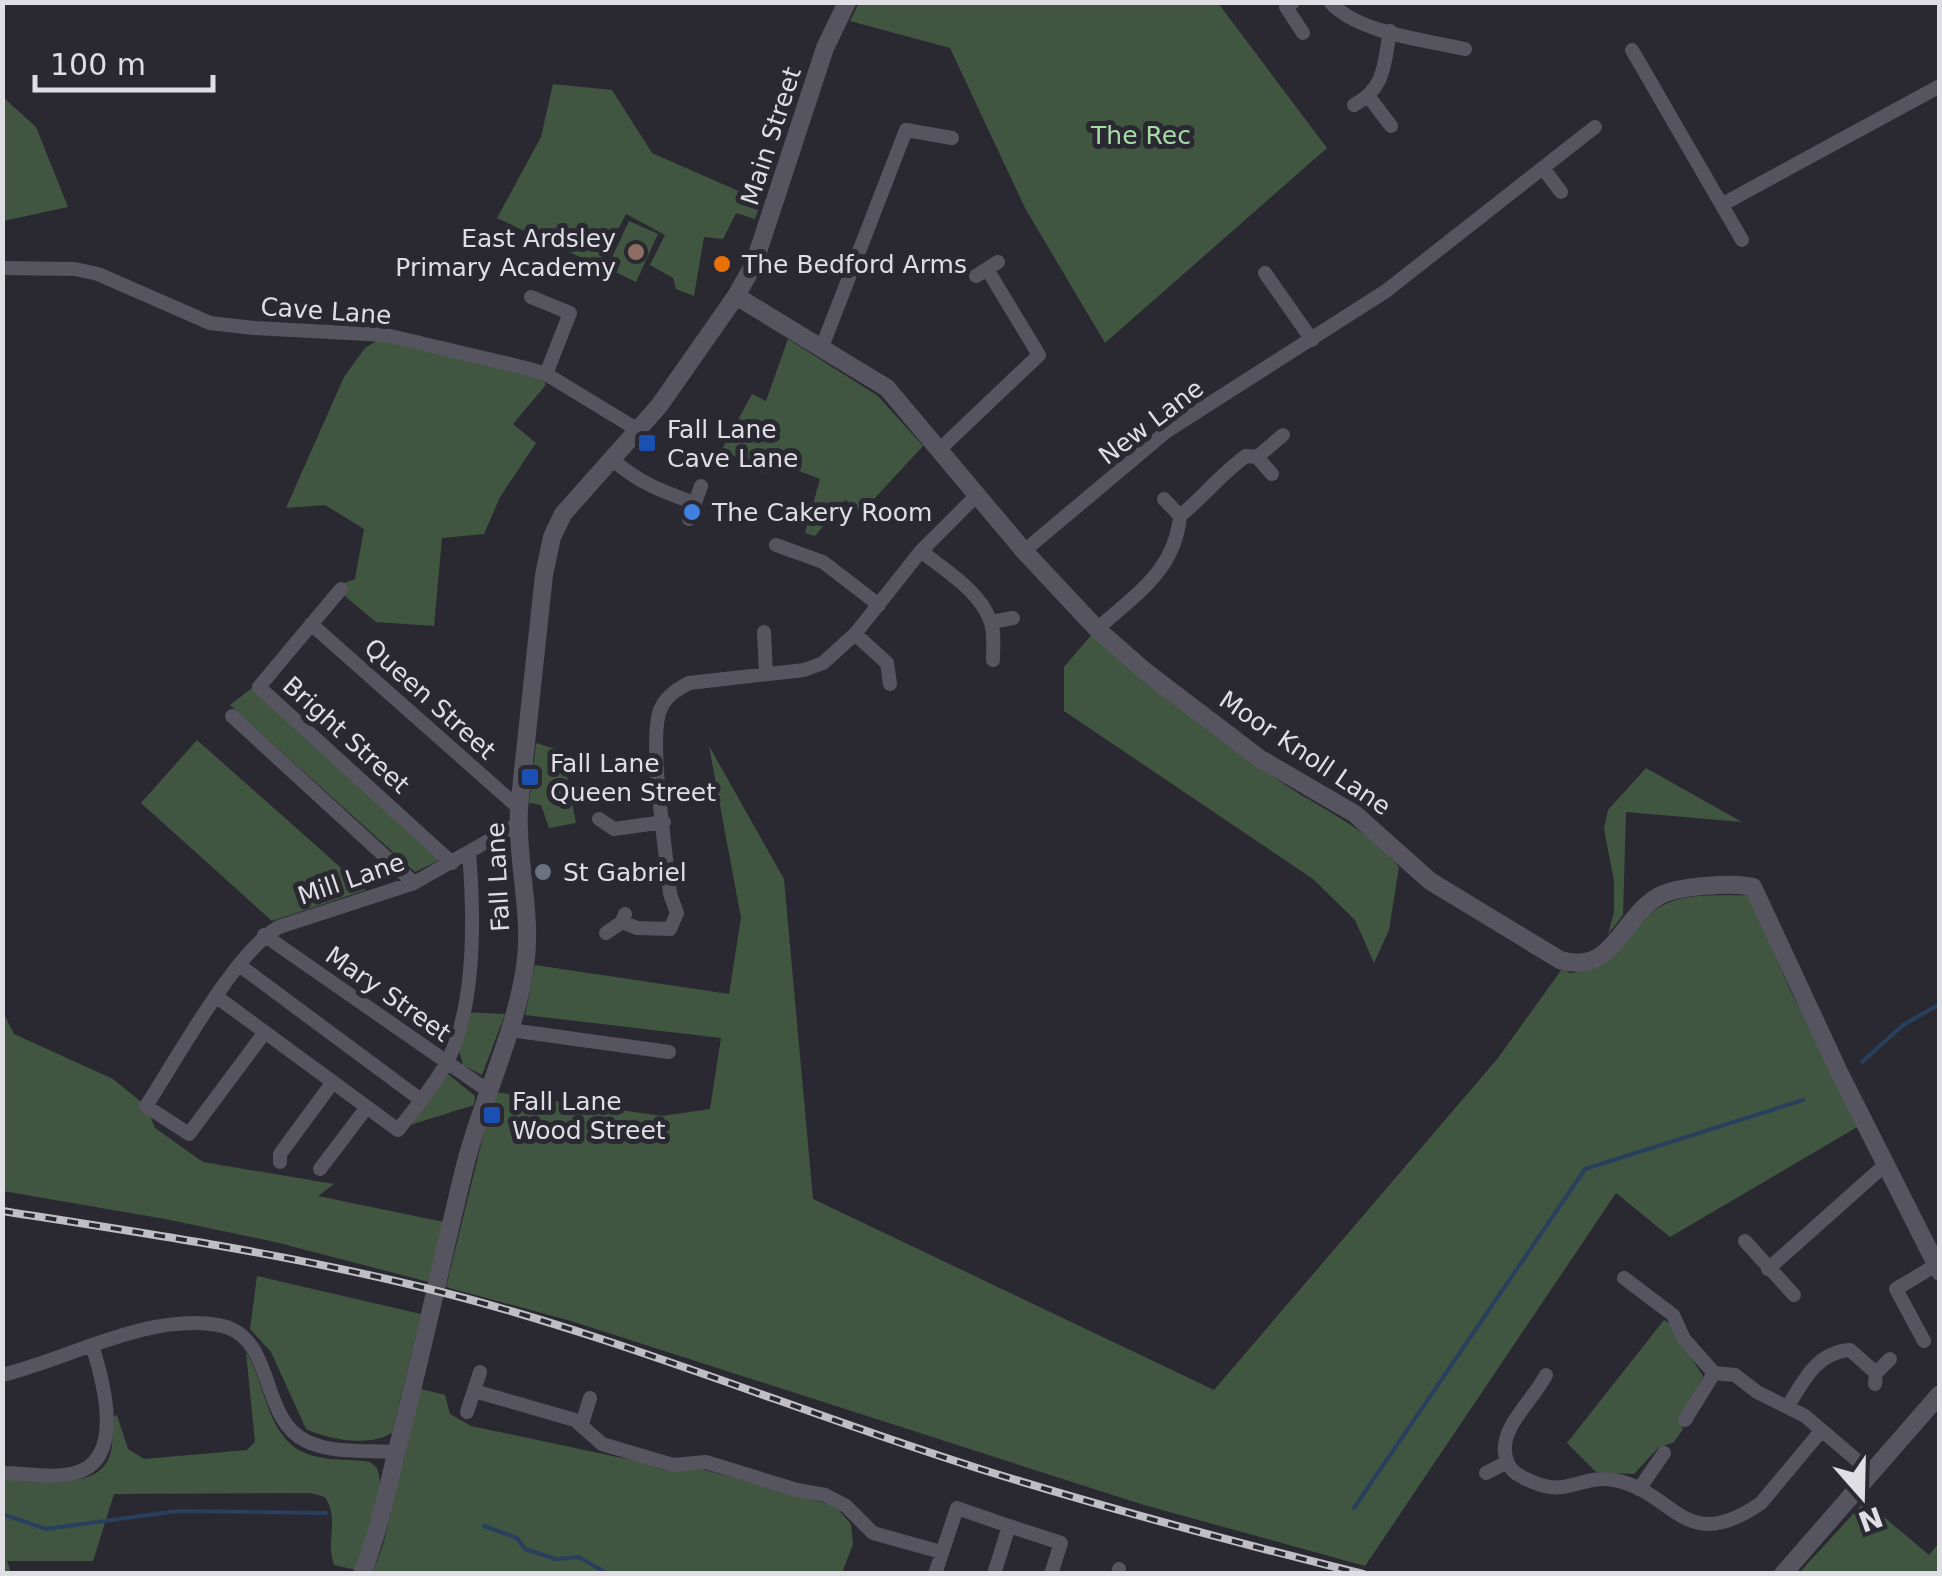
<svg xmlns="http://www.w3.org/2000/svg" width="1942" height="1576" font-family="'DejaVu Sans',sans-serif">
	<rect width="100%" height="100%" fill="#2a2932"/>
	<path fill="#415641" d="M859 3H1218L1327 148 1105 343 1025 208 950 48 850 21Z
		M553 84 612 90 652 153 761 201 755 219 736 213 723 239 704 237 694 296 676 289 673 278 650 265 665 235 626 214 599 266 497 218 541 137Z
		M3 97 36 127 68 207 3 221Z
		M629 221 658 234 636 282 607 268Z
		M386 335 546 374 545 386 513 424 536 443 500 497 484 534 442 538 434 626 376 622 334 587 355 579 364 529 325 505 286 508 344 377 365 348Z
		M788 339 878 396 923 446 862 512 845 500 815 536 805 533 820 479 774 461 763 473 722 449 752 394 766 401Z
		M1093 633C1119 661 1150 684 1181 708 1216 734 1251 762 1287 786 1327 812 1368 829 1399 867L1389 930 1374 963 1355 920 1313 879 1064 711V667Z
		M252 688 439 855 438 861 415 872 230 705Z
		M197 740 366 890 272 921 141 803Z
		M536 743 562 751 576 823 549 828 541 805 529 803Z
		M709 746 784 879 813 1199 1214 1390 1498 1058 1562 969 1570 973C1631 965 1627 919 1670 902 1693 893 1725 896 1749 895L1790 990 1859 1126 1670 1237 1616 1193 1365 1566 1144 1505 571 1321 446 1287 494 1092 662 1116 710 1109 721 1038 525 1015 535 965 729 994 741 918Z
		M1646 768 1742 822 1626 812 1623 915 1608 934 1614 912V881L1604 829 1608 810Z
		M2 1010 14 1034 113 1079 146 1106 155 1128 203 1162 334 1184 318 1196 444 1222 429 1282 275 1242 165 1219 3 1191Z
		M463 1012 505 1014 482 1075 463 1065 458 1047Z
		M448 1074 475 1096 474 1105 407 1126Z
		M257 1276 421 1314 392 1433C369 1447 330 1440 306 1429L271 1352 250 1329Z
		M1664 1320 1669 1323 1703 1376 1680 1423 1683 1429 1674 1442 1658 1448 1634 1474 1596 1472 1567 1443Z
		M246 1352C268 1387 266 1444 314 1456 332 1461 352 1459 370 1462L377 1468C388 1498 365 1541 356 1570L334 1565C325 1541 340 1520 325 1497L311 1493 114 1494 93 1561H7L11 1573 3 1574V1479C56 1480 126 1497 110 1418L117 1415 128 1449 144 1459 247 1450 255 1442Z
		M421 1389 445 1395 450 1414 471 1426 641 1462 667 1471 698 1468 835 1506 851 1524 853 1544 842 1573 372 1574 383 1545Z
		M1865 1501 1929 1555 1939 1543V1573H1799Z"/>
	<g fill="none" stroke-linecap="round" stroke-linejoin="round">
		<path stroke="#283f5d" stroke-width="4" d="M1862 1062 1903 1025 1940 1004
			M1354 1508 1585 1169 1803 1100
			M2 1514 46 1529 178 1511 326 1513
			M484 1526 517 1538 525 1549 556 1559 579 1557 608 1574"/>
		<path stroke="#56555f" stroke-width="14" d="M1293 2 1286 7 1303 33
			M1330 2C1357 33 1426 40 1465 49
			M1632 50 1742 240
			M1369 97 1391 126
			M1354 105C1386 88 1384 63 1390 31
			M1543 168 1561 192
			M1723 204 1940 86
			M2 268 75 269 98 274 210 323 254 328 386 335 526 368 546 374 638 430
			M1265 273 1312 340
			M976 276 998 262
			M531 297 570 313 546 374
			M822 347 906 130 952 138
			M939 450 1039 355 987 269
			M1257 457 1272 474
			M612 459C637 482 663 492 695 503
			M1164 499 1180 516
			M689 519 701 486
			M776 545 823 562 879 605
			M921 551C944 570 979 590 990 620 995 632 993 647 993 660
			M1024 551 1167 431 1386 291 1595 127
			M341 589 259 687 452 863
			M991 622 1013 618
			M311 624 519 808
			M1097 629C1135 595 1175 571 1180 516 1204 496 1221 474 1246 456L1257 457 1283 435
			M764 632 766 674
			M855 634 887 663 890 684
			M232 716 414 883
			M599 819 614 829 664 822
			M622 922 637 928 670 929 677 913 670 894C667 856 647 736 661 708 667 695 678 689 689 683L804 670 823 663 855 634 921 551 976 496
			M606 933 622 922 625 914
			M264 935 487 1090
			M239 965 421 1100
			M217 997 398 1130C415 1108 435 1085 448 1060 476 1004 474 913 469 852
			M510 1030 669 1052
			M265 1032 189 1134 146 1106C175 1062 236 950 279 927L414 883 518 824
			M280 1162V1154L333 1082
			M320 1169 367 1107
			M1745 1241 1794 1295
			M1768 1269 1886 1164
			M1624 1278 1673 1315 1684 1339 1714 1373 1735 1375 1757 1392 1805 1416 1873 1474
			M1924 1341 1896 1289 1936 1265
			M2 1375C69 1359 147 1313 218 1325 277 1335 258 1418 306 1441 332 1454 368 1450 397 1452
			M1546 1375C1534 1400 1493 1432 1508 1463 1511 1471 1517 1474 1524 1478 1567 1501 1577 1474 1614 1480 1675 1491 1683 1557 1761 1503L1821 1431
			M1875 1384 1876 1373 1890 1359
			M474 1391 575 1420 602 1444 673 1465 706 1462 797 1490 825 1495 846 1506 873 1533 941 1552
			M1788 1406C1804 1380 1817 1352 1850 1350L1876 1373
			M467 1412 480 1372
			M1685 1420 1714 1373
			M582 1424 590 1398
			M2 1473C25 1473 53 1479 75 1473 126 1460 103 1380 92 1345
			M1486 1473 1507 1462
			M1639 1489 1664 1453
			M935 1574 957 1508 1009 1526
			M994 1574 1009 1526 1061 1543 1051 1574
			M1118 1574 1119 1569"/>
		<path stroke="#56555f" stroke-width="18" d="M736 296 887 388 1024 551 1097 629 1146 672 1259 758 1355 814 1430 881 1560 960C1614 976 1620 918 1659 896 1677 886 1734 882 1753 887L1839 1072 1940 1272
			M362 1574C378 1533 387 1492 397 1450 422 1354 442 1258 466 1162 483 1097 515 1034 525 967 533 913 516 862 519 808L544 575 552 537 563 514 659 406 736 296 754 264 825 48 847 2
			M1783 1574 1940 1394"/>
		<defs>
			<path id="rail" d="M2 1211C144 1233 286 1254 425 1288 613 1334 793 1410 977 1468 1104 1508 1234 1542 1363 1574"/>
		</defs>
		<use href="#rail" stroke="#bfbec4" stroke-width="8"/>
		<use href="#rail" stroke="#2a2932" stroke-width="4" stroke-dasharray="11" stroke-linecap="butt"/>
	</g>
	<circle fill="#8d6e63" stroke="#2a2932" stroke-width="4" cx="636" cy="252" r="10"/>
	<circle fill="#e8710a" stroke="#2a2932" stroke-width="4" cx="722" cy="264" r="10"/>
	<g fill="#1a4fb4" stroke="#2a2932" stroke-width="4">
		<rect x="637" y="433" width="20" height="20" rx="5"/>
		<rect x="520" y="767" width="20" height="20" rx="5"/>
		<rect x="482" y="1105" width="20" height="20" rx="5"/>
	</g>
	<circle fill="#3f7fe0" stroke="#2a2932" stroke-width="4" cx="692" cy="512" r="10"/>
	<circle fill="#6b7280" stroke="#2a2932" stroke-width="4" cx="543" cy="872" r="10"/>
	<g text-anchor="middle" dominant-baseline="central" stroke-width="10" stroke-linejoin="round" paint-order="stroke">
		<g font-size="25" fill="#a7dba7" stroke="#2a2932">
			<text x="1141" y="135">The Rec</text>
		</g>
		<g font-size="25" fill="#dfdee4" stroke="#2a2932">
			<text transform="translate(771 136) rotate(-72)">Main Street</text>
			<text transform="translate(326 311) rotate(4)">Cave Lane</text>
			<text transform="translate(1151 422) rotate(-37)">New Lane</text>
			<text transform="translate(430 699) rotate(42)">Queen Street</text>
			<text transform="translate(346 735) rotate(42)">Bright Street</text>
			<text transform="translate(1305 753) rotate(34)">Moor Knoll Lane</text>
			<text transform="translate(498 877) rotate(-93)">Fall Lane</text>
			<text transform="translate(351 879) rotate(-19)">Mill Lane</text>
			<text transform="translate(388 994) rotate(35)">Mary Street</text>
		</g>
		<g font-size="25" fill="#dfdee4" stroke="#2a2932" text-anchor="start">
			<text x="616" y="238" text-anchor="end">East Ardsley<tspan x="616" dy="29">Primary Academy</tspan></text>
			<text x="742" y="264">The Bedford Arms</text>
			<text x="667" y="429">Fall Lane<tspan x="667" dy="29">Cave Lane</tspan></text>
			<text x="712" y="512">The Cakery Room</text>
			<text x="550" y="763">Fall Lane<tspan x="550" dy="29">Queen Street</tspan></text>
			<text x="563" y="872">St Gabriel</text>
			<text x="512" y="1101">Fall Lane<tspan x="512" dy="29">Wood Street</tspan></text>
		</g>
	</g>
	<rect width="1942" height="1576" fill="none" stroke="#dfdee4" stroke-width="10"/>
	<g transform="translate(1862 1496) rotate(160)" stroke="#2a2932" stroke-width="8" paint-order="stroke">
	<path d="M0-8L18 38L0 25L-18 38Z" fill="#dfdee4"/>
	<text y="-15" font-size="28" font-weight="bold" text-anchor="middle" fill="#dfdee4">N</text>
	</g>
	<path d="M35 75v15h178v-15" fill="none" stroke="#dfdee4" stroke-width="5"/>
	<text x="50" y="75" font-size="30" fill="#dfdee4" stroke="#2a2932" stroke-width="8" paint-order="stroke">100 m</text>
</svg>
